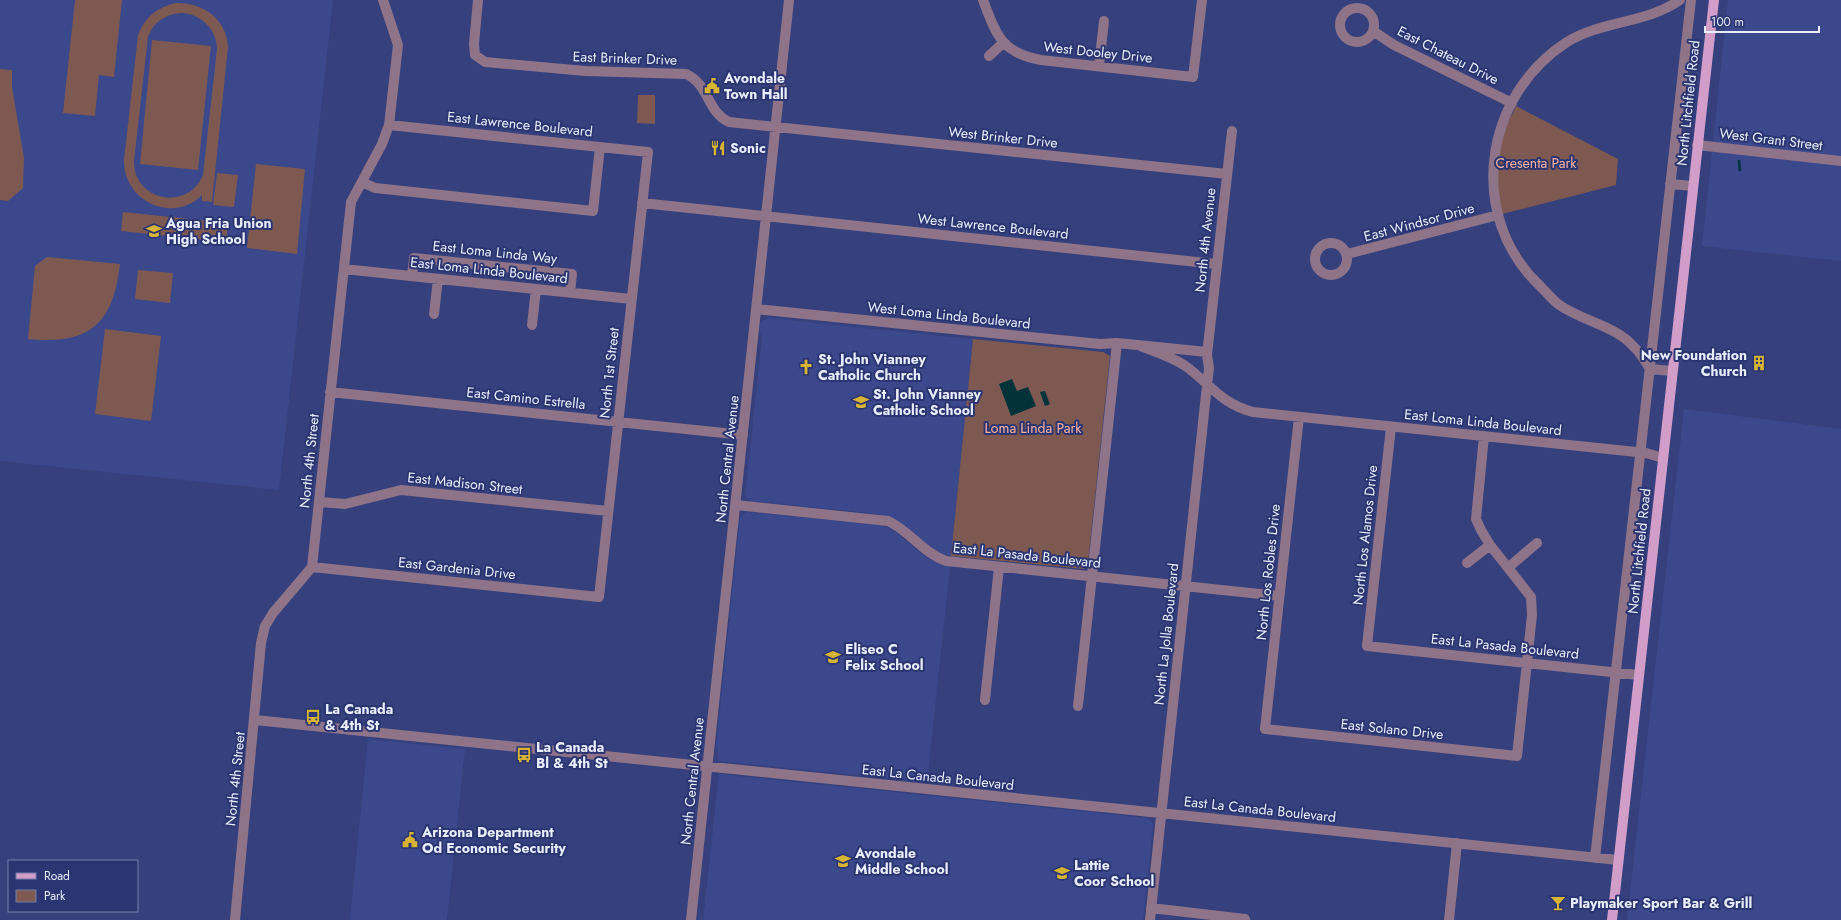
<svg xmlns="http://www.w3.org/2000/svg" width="1841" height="920" font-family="Jost,sans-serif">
	<rect width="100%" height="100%" fill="#35407d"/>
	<path fill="#3b488c" d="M0 0H333L279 490 0 461Z
		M1728 0H1841V261L1702 246Z
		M768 318 973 339 951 556 940 554 921 541 912 530 897 520 879 514 751 501 745 497 762 337 759 330 761 322Z
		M1684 409 1841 429V920H1627Z
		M746 512 865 523 886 527 900 535 920 553 935 562 950 567 927 782 720 761 718 759V751L716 747 740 518Z
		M368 739 465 749 447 920H350Z
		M719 774 1147 818 1152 822 1153 825 1143 920H703Z"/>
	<path fill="#7e5951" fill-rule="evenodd" d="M75 0H122L114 77 99 75 95 116 63 113Z
		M176 3C202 2 227 19 228 47L212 202 202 201V195C172 225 123 200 124 160L138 35C145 17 157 7 176 3ZM183 13C202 15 217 30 217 49L203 175C188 212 133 201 134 161L148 37C153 22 167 13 183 13Z
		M152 40 211 46 198 170 140 164Z
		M0 69 12 70V87L24 158 23 188 8 201 0 200Z
		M638 95H655V124L637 123Z
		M1516 106 1618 159 1616 185 1498 215 1496 147Z
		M256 164 305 169 297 254 247 248Z
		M217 173 238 175 234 207 213 205Z
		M123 212 228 223 226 242 121 231Z
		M47 257 120 264C113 325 89 345 28 339L35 266Z
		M138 270 173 273 170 303 135 299Z
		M105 329 161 336 151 421 95 414Z
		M973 339 1103 352 1110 356 1088 562 1084 569 951 556Z"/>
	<path fill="#02333b" d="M1012 379 1017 391 1028 387 1036 406 1011 416 999 384Z
		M1045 391 1050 404 1045 406 1040 392Z"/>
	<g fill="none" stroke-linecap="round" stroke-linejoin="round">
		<path stroke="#02333b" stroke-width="2.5" d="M1737 139 1738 134
			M1739 161 1740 170"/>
		<path stroke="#8e7389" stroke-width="10" d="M478 0 474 44 475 55 485 62 585 71 686 74C710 85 706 111 729 122L1227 174
			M983 0C996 34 1001 53 1041 60L1193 77 1202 0
			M1340 25a17 17 0 1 1 34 0a17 17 0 1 1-34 0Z
			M1373 31 1394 45 1512 103
			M989 56 1003 43
			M1099 66 1104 21
			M1697 145 1841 161
			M362 182 375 188 593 211 600 147
			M1670 184 1693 186
			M642 203 1216 264
			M1315 259a16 16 0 1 1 32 0a16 16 0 1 1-32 0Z
			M1347 254 1498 215
			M344 269 631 299
			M412 276 414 258 572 274 570 292
			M756 309 1100 344 1117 343 1207 352
			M434 314 438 279
			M532 325 536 289
			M1138 345C1153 351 1170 356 1184 365 1210 383 1219 403 1253 412L1646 453 1663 458
			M1672 371 1650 369C1645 361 1641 353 1634 347 1615 325 1581 321 1558 304 1552 299 1546 292 1541 287 1466 217 1483 96 1567 42 1602 20 1646 24 1680 0
			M330 392 743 435
			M1299 417 1265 729 1517 756 1532 615 1531 597 1490 545 1481 530 1476 519 1484 436
			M1391 427 1367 646 1639 675
			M320 502 345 504 401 490 608 511
			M736 505 888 521C910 531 923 553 946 561L1279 596
			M1467 563 1490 545
			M312 567 599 597 648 152 389 125
			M1509 567 1537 543
			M985 700 999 567
			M1078 706 1117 343
			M255 720 1618 860
			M1595 858 1691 0
			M1151 908 1245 919
			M235 920 261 643 265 626 273 613 312 567 351 202 382 144 389 125 398 45 383 0
			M691 920 789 0
			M1150 920 1207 385 1209 368 1207 355 1232 131
			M1449 920 1457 843"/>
		<path stroke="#d39dca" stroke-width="10" d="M1612 920 1714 0"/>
	</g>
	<defs>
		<symbol id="civic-bare" viewBox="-9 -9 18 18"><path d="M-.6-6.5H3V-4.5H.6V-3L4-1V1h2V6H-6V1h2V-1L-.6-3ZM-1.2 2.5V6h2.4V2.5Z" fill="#d7b434" stroke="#2b3571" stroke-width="2.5" paint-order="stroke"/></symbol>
		<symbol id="restaurant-bare" viewBox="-9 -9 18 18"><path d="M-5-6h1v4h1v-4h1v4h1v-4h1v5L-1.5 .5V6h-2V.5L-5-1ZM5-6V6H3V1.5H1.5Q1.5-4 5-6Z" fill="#d7b434" stroke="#2b3571" stroke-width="2.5" paint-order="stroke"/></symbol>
		<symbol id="school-bare" viewBox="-9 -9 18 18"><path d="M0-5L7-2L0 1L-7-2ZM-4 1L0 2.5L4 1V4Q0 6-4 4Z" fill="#d7b434" stroke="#2b3571" stroke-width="2.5" paint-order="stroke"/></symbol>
		<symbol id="building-bare" viewBox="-9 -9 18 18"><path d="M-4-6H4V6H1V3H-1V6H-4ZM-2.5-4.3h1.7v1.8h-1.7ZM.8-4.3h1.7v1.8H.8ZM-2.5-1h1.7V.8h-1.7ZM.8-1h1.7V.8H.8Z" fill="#d7b434" stroke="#2b3571" stroke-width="2.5" paint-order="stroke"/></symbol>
		<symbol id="church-bare" viewBox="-9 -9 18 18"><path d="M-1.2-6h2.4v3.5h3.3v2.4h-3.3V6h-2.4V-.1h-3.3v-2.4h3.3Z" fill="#d7b434" stroke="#2b3571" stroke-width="2.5" paint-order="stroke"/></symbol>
		<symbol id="bus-bare" viewBox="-9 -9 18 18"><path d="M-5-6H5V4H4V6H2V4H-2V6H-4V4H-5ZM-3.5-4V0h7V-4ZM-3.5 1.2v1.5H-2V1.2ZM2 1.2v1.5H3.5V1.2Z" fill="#d7b434" stroke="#2b3571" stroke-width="2.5" paint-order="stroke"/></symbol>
		<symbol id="bar-bare" viewBox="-9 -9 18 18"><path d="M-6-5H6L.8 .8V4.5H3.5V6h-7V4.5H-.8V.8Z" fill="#d7b434" stroke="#2b3571" stroke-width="2.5" paint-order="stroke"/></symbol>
	</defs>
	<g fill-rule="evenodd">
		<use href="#civic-bare" x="701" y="75" width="22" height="22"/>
		<use href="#restaurant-bare" x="707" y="137" width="22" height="22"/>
		<use href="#school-bare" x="143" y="220" width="22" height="22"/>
		<use href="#building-bare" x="1748" y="352" width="22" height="22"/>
		<use href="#church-bare" x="795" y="356" width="22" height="22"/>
		<use href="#school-bare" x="850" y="391" width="22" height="22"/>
		<use href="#school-bare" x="822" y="646" width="22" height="22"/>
		<use href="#bus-bare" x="302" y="706" width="22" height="22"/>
		<use href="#bus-bare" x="513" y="744" width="22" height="22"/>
		<use href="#civic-bare" x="399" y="829" width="22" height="22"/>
		<use href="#school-bare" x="832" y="850" width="22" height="22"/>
		<use href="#school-bare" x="1051" y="862" width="22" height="22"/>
		<use href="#bar-bare" x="1547" y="892" width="22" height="22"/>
	</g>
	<g text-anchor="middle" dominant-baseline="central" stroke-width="4" stroke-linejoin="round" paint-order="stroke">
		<g font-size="14" fill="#e8edfc" stroke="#2b3571">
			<text transform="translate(1098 52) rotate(6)">West Dooley Drive</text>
			<text transform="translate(1448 55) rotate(27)">East Chateau Drive</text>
			<text transform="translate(625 58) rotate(2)">East Brinker Drive</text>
			<text transform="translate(1688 103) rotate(-84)">North Litchfield Road</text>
			<text transform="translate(520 124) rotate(6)">East Lawrence Boulevard</text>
			<text transform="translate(1003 137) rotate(6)">West Brinker Drive</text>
			<text transform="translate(1771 139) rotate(7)">West Grant Street</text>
			<text transform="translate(1419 222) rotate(-15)">East Windsor Drive</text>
			<text transform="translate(993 226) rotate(6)">West Lawrence Boulevard</text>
			<text transform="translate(1205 240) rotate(-84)">North 4th Avenue</text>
			<text transform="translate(495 252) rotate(6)">East Loma Linda Way</text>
			<text transform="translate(489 270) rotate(6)">East Loma Linda Boulevard</text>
			<text transform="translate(949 315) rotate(6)">West Loma Linda Boulevard</text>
			<text transform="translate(609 373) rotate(-84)">North 1st Street</text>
			<text transform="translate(526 398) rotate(6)">East Camino Estrella</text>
			<text transform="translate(1483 422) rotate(6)">East Loma Linda Boulevard</text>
			<text transform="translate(727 459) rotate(-84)">North Central Avenue</text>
			<text transform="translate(309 461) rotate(-84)">North 4th Street</text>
			<text transform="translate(465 483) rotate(6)">East Madison Street</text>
			<text transform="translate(1365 535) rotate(-84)">North Los Alamos Drive</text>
			<text transform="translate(1639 551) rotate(-84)">North Litchfield Road</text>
			<text transform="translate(1027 555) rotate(6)">East La Pasada Boulevard</text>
			<text transform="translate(457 568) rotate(6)">East Gardenia Drive</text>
			<text transform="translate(1268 572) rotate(-84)">North Los Robles Drive</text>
			<text transform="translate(1166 634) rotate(-84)">North La Jolla Boulevard</text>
			<text transform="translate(1505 646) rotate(6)">East La Pasada Boulevard</text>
			<text transform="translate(1392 729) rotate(6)">East Solano Drive</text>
			<text transform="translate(938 777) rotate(6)">East La Canada Boulevard</text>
			<text transform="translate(235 779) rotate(-84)">North 4th Street</text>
			<text transform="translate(692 781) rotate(-84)">North Central Avenue</text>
			<text transform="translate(1260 809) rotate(6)">East La Canada Boulevard</text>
		</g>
		<g font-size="14" font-weight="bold" fill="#e8edfc" stroke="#2b3571" text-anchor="start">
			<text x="724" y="78">Avondale<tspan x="724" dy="16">Town Hall</tspan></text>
			<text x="730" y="148">Sonic</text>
			<text x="166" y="223">Agua Fria Union<tspan x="166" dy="16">High School</tspan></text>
			<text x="1747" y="355" text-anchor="end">New Foundation<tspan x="1747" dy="16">Church</tspan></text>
			<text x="818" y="359">St. John Vianney<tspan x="818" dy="16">Catholic Church</tspan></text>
			<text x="873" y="394">St. John Vianney<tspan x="873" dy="16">Catholic School</tspan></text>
			<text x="845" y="649">Eliseo C<tspan x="845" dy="16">Felix School</tspan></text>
			<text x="325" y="709">La Canada<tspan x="325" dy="16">&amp; 4th St</tspan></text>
			<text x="536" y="747">La Canada<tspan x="536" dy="16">Bl &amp; 4th St</tspan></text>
			<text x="422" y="832">Arizona Department<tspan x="422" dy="16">Od Economic Security</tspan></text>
			<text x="855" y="853">Avondale<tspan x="855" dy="16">Middle School</tspan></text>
			<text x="1074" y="865">Lattie<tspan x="1074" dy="16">Coor School</tspan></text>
			<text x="1570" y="903">Playmaker Sport Bar &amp; Grill</text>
		</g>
		<g font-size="14" fill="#fdb3a2" stroke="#2b3571">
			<text x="1536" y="163">Cresenta Park</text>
			<text x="1033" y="428">Loma Linda Park</text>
		</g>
	</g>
	<rect x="8" y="860" width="130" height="52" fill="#2b3571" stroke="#777fa9"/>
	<rect x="16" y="873" width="20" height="6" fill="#d39dca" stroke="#777fa9"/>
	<text x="44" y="880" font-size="12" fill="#e8edfc">Road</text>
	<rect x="16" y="890" width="20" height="12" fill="#7e5951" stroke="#777fa9"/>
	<text x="44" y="900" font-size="12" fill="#e8edfc">Park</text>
	<path d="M1705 26v6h114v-6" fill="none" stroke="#e8edfc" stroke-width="2"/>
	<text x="1711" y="26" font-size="12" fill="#e8edfc" stroke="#2b3571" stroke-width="3" paint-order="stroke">100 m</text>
</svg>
